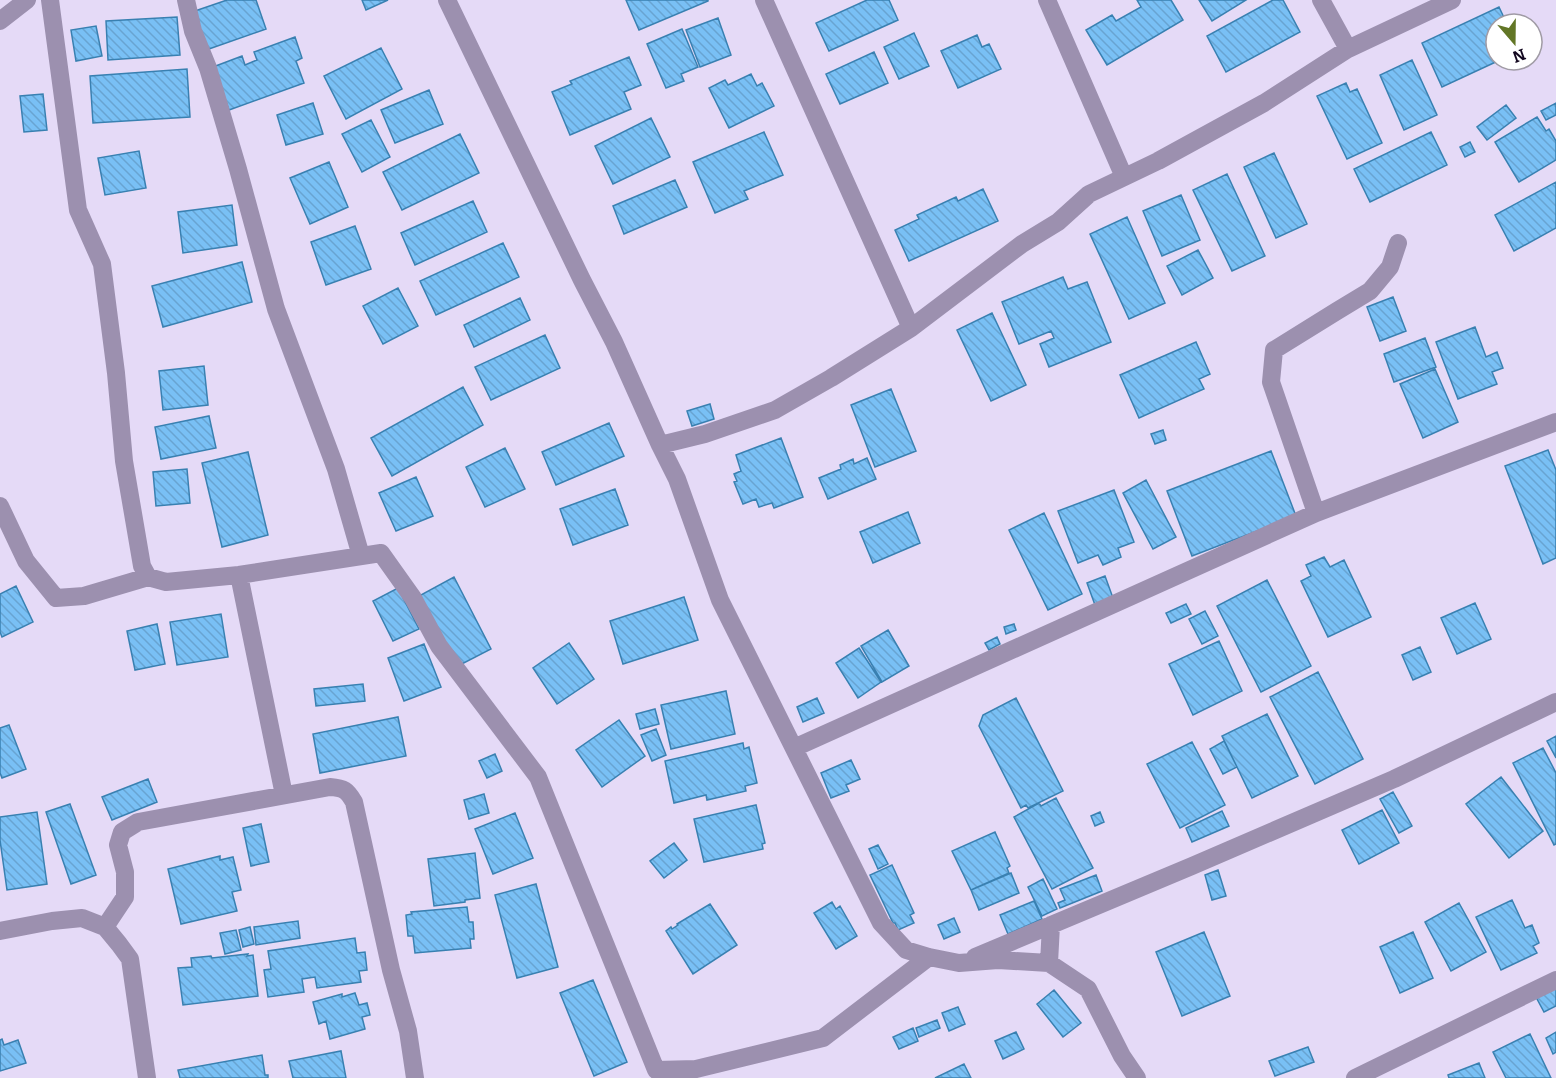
<svg xmlns="http://www.w3.org/2000/svg" width="1556" height="1078" font-family="Bitter,serif">
	<defs>
		<pattern id="building-back-hatch" width="6" height="6" patternUnits="userSpaceOnUse" patternTransform="scale(1.5)"><rect width="6" height="6" fill="#79c0f5"/><path d="M-1 5l2 2M0 0l6 6M5-1l2 2" fill="none" stroke="#68a4d2"/></pattern>
	</defs>
	<rect width="100%" height="100%" fill="#e5daf7"/>
	<path fill="url(#building-back-hatch)" stroke="#3980b1" stroke-width="1.5" d="M227 0H256L266 29 206 50 192 12Z
		M362 0H388L366 10Z
		M626 0H708V1L639 30Z
		M867 0H889L898 20 829 51 816 23Z
		M1137 0H1171L1183 20 1107 65 1086 30 1112 15 1116 21 1141 7Z
		M1199 0H1246L1212 21Z
		M1273 0H1283L1300 32 1226 72 1207 36Z
		M1499 7 1507 24H1496V60H1500L1442 87 1422 43Z
		M177 17 180 55 108 60 106 21Z
		M718 18 731 55 700 67 686 30Z
		M96 26 102 56 76 61 71 30Z
		M682 29 698 67 681 74 684 81 666 88 647 44Z
		M914 33 929 66 899 79 884 47Z
		M977 35 982 47 989 44 1001 69 958 88 941 51Z
		M295 37 302 58 296 61 304 83 229 110 213 67 242 56 245 65 257 60 254 52Z
		M381 48 402 89 346 119 324 76Z
		M874 52 888 83 840 104 826 74Z
		M629 57 641 85 624 92 631 109 570 135 552 92 572 84 570 81Z
		M1412 60 1437 115 1404 130 1380 75Z
		M187 69 190 117 93 123 90 76Z
		M751 74 757 86 762 83 774 106 729 128 709 88 725 80 728 85Z
		M1346 83 1350 92 1357 89 1382 143 1347 159 1317 96Z
		M429 90 443 124 395 143 381 110Z
		M43 94 47 130 24 132 20 96Z
		M313 103 323 134 286 145 277 115Z
		M1556 103V115L1546 120 1541 111Z
		M1506 105 1516 118 1487 140 1477 127Z
		M1537 117 1546 131 1549 129 1556 141V160L1519 182 1495 142Z
		M651 118 670 157 613 184 595 146Z
		M371 120 390 157 362 172 342 134Z
		M764 132 783 175 744 191 748 199 715 213 693 162Z
		M1431 132 1447 165 1370 202 1354 169Z
		M460 134 479 173 402 210 383 172Z
		M1470 142 1475 152 1465 157 1460 147Z
		M139 151 146 188 105 195 98 158Z
		M1274 153 1307 224 1276 238 1244 167Z
		M329 162 348 207 310 224 290 178Z
		M1227 174 1265 256 1232 271 1193 190Z
		M675 180 687 207 624 234 613 206Z
		M1556 182V228L1514 251 1495 215Z
		M983 189 998 221 909 261 895 230 919 219 917 215 956 197 958 201Z
		M1181 195 1200 240 1162 256 1143 211Z
		M473 201 487 232 415 265 401 233Z
		M232 205 237 245 183 253 178 212Z
		M1127 217 1165 303 1129 319 1090 234Z
		M355 226 371 269 326 285 311 242Z
		M503 243 519 277 436 315 420 281Z
		M1198 250 1213 278 1182 295 1167 266Z
		M242 262 252 302 163 327 152 286Z
		M1063 277 1068 289 1087 282 1111 342 1049 367 1040 344 1054 338 1051 331 1019 344 1002 302Z
		M398 288 418 326 383 344 363 306Z
		M1393 297 1406 331 1380 341 1367 307Z
		M520 298 530 320 474 347 464 325Z
		M992 313 1026 385 991 401 957 330Z
		M1475 327 1486 357 1497 352 1503 368 1492 372 1497 384 1458 399 1436 342Z
		M545 335 560 368 491 400 475 367Z
		M1425 338 1436 367 1394 382 1384 354Z
		M1196 342 1210 374 1199 379 1204 389 1139 418 1120 375Z
		M204 366 208 405 163 410 159 371Z
		M1435 369 1458 422 1423 438 1400 384Z
		M463 387 483 425 392 476 371 438Z
		M891 389 916 451 875 467 851 405Z
		M710 404 714 419 692 426 687 411Z
		M209 416 216 448 161 459 155 427Z
		M609 423 624 456 556 485 542 452Z
		M1163 430 1166 440 1155 444 1151 434Z
		M781 438 803 497 774 508 772 503 759 507 756 499 743 504 734 482 737 481 734 474 741 471 736 455Z
		M505 448 525 489 485 507 466 467Z
		M1548 450 1556 470V558L1543 564 1505 466Z
		M1271 451 1296 516 1192 556 1167 491Z
		M248 452 268 535 222 547 202 463Z
		M867 458 876 479 828 499 819 478 841 469 840 465 853 459 854 464Z
		M187 469 190 503 156 506 153 472Z
		M416 477 433 516 396 531 379 493Z
		M1146 480 1176 537 1153 549 1123 493Z
		M615 489 628 525 573 545 560 509Z
		M1114 490 1134 542 1118 548 1121 557 1103 565 1098 555 1078 563 1058 511Z
		M908 512 920 543 873 563 860 532Z
		M1044 513 1082 594 1048 610 1009 530Z
		M1324 557 1330 567 1344 560 1371 617 1328 637 1301 581 1311 576 1306 565Z
		M1105 576 1113 598 1095 605 1087 583Z
		M454 577 491 649 456 667 419 596Z
		M1267 580 1311 666 1261 692 1217 606Z
		M16 586 33 622 2 637 0 632V594Z
		M398 588 419 629 393 641 373 601Z
		M684 597 698 640 623 664 610 621Z
		M1475 603 1491 639 1457 654 1441 618Z
		M1186 604 1191 614 1171 623 1166 613Z
		M1205 611 1218 636 1202 644 1189 619Z
		M221 614 228 657 177 665 170 622Z
		M157 624 165 664 135 670 127 631Z
		M1014 624 1016 630 1006 634 1004 627Z
		M888 630 909 666 882 682 861 646Z
		M997 637 1000 644 989 650 985 643Z
		M1219 641 1242 691 1193 715 1169 664Z
		M569 643 594 679 557 704 533 668Z
		M424 644 441 687 404 701 388 658Z
		M1420 647 1431 672 1413 680 1402 655Z
		M859 648 881 682 858 698 836 663Z
		M1318 672 1363 759 1315 784 1270 697Z
		M363 684 365 701 316 706 314 689Z
		M726 691 735 734 671 749 661 705Z
		M817 698 824 713 803 722 797 707Z
		M1016 698 1063 791 1028 808 1026 805 1021 808 979 726 983 715Z
		M655 709 659 724 640 729 636 714Z
		M1267 714 1298 776 1252 798 1222 736Z
		M398 717 406 756 320 773 313 734Z
		M619 720 645 756 602 787 576 750Z
		M9 725 26 769 2 778 0 773V728Z
		M656 729 666 755 652 761 641 735Z
		M1556 736V758L1547 741Z
		M1224 741 1237 767 1223 774 1210 749Z
		M1192 742 1225 805 1180 828 1147 764Z
		M743 743 744 749 749 747 757 783 745 786 746 791 707 800 706 795 674 803 665 761Z
		M1543 748 1556 773V844L1554 845 1513 763Z
		M495 754 502 771 487 778 479 761Z
		M851 760 860 779 846 785 849 791 831 798 821 773Z
		M1501 777 1543 831 1509 858 1466 804Z
		M148 779 157 802 112 820 102 797Z
		M1393 792 1412 826 1399 833 1380 799Z
		M484 794 489 813 469 819 464 800Z
		M1056 798 1093 868 1052 889 1014 817 1039 803 1041 806Z
		M70 804 96 875 71 884 46 812Z
		M756 805 765 843 762 844 763 849 704 862 694 819Z
		M1382 810 1399 843 1359 864 1342 830Z
		M1222 811 1229 826 1192 842 1186 828Z
		M37 812 47 884 7 890 0 840V817Z
		M1100 812 1104 822 1095 826 1091 816Z
		M515 813 533 858 493 874 475 829Z
		M261 824 269 862 251 866 243 828Z
		M995 832 1010 866 1007 868 1009 873 971 890 952 851Z
		M674 843 687 860 664 878 650 861Z
		M878 845 888 864 878 869 869 849Z
		M475 853 480 898 465 900V902L434 906 428 859Z
		M220 856V860L233 857 241 890 232 892 237 911 181 924 168 869Z
		M892 865 914 913 910 915 914 923 898 930 895 923H893L870 875Z
		M1218 870 1226 896 1212 900 1205 875Z
		M1011 873 1019 893 979 910 971 890Z
		M1096 875 1102 891 1060 908 1058 903 1065 900 1060 889Z
		M1043 879 1057 909 1042 916 1028 887Z
		M536 884 558 967 517 978 495 895Z
		M1512 900 1525 928 1532 925 1539 943 1533 946 1537 953 1501 970 1476 917Z
		M1034 901 1042 919 1008 934 1000 915Z
		M832 902 836 909 840 906 857 936 836 949 814 913Z
		M1459 903 1486 952 1451 971 1425 922Z
		M710 904 737 945 693 974 666 931 671 927 672 929 678 925 677 924Z
		M467 907 469 922H473L474 939H470L471 948 415 953 413 936H408L406 915 412 914 411 912Z
		M954 918 960 932 944 939 938 925Z
		M298 921 300 938 256 945 254 927Z
		M250 927 254 944 243 947 239 930Z
		M236 930 241 950 225 954 220 933Z
		M1204 932 1230 996 1182 1016 1156 952Z
		M1413 932 1433 978 1400 993 1380 947Z
		M355 938 357 953 365 952 367 970 359 971 361 982 317 988 315 977 302 979 304 992 268 997 264 970 271 969 268 951Z
		M248 954 247 956 253 955 258 996 183 1005 178 968 192 967 191 958 211 956 212 958Z
		M593 980 627 1062 594 1076 560 993Z
		M1556 987V1006L1544 1012 1536 997Z
		M1054 990 1081 1023 1063 1037 1037 1004Z
		M355 993 359 1005 367 1003 370 1015 362 1017 365 1029 330 1039 326 1021 319 1024 313 1002 342 994V997Z
		M958 1007 965 1024 949 1031 942 1013Z
		M937 1020 940 1028 919 1037 916 1028Z
		M913 1028 918 1041 899 1049 893 1037Z
		M1016 1032 1024 1049 1003 1059 995 1041Z
		M1556 1032V1052L1553 1054 1546 1038Z
		M1530 1034 1551 1078H1506L1493 1052Z
		M2 1039 4 1045 18 1040 26 1063 0 1071V1040Z
		M1308 1047 1314 1062 1275 1076 1269 1061Z
		M341 1051 346 1078H293L289 1061Z
		M262 1055 265 1075H268V1078H180L178 1070Z
		M1479 1063 1485 1078H1449L1448 1075Z
		M964 1064 971 1078H935Z"/>
	<g fill="none" stroke-linecap="round" stroke-linejoin="round">
		<path stroke="#9c90af" stroke-width="18" d="M50 0 78 210 102 264 116 373 124 461 142 566 148 577 166 582 239 575 381 553 413 598 439 646 538 777 656 1070 696 1069 823 1038 929 957
			M186 0 193 31 208 68 238 169 276 309 336 469 361 556
			M447 0 582 280 614 342 660 445 677 479 720 600 881 923 906 950 929 957 959 963 998 960 1049 963 1088 989 1122 1056 1137 1078
			M764 0 911 328
			M1047 0 1124 177
			M1321 0 1348 49
			M0 21 27 0
			M660 445 705 434 775 410 831 378 911 328 1022 244 1058 222 1089 194 1158 161 1264 103 1348 49 1452 0
			M0 506 26 561 56 598 84 596 148 577
			M1316 513 1271 382 1274 350 1337 311 1370 291 1390 267 1398 243
			M239 575 284 795
			M794 748 1316 513 1556 422
			M105 927 125 897V872L118 845 122 832 138 822 330 787C344 788 347 790 354 802L391 970 408 1031 415 1078
			M0 931 52 921 82 918 105 927 119 944 130 959 147 1078
			M975 957 1192 866 1394 779 1556 702
			M1049 963 1051 925
			M1355 1078 1556 980"/>
	</g>
	<g transform="translate(1514 42) rotate(160)"><circle r="28" fill="#ffffff" stroke="#a09ba5" stroke-width="1.5"/>
	<path d="M0-4.5L10 22L0 15L-10 22Z" fill="#627626"/>
	<text y="-9" font-size="16" font-weight="bold" text-anchor="middle" fill="#11061e">N</text>
	</g>
</svg>
